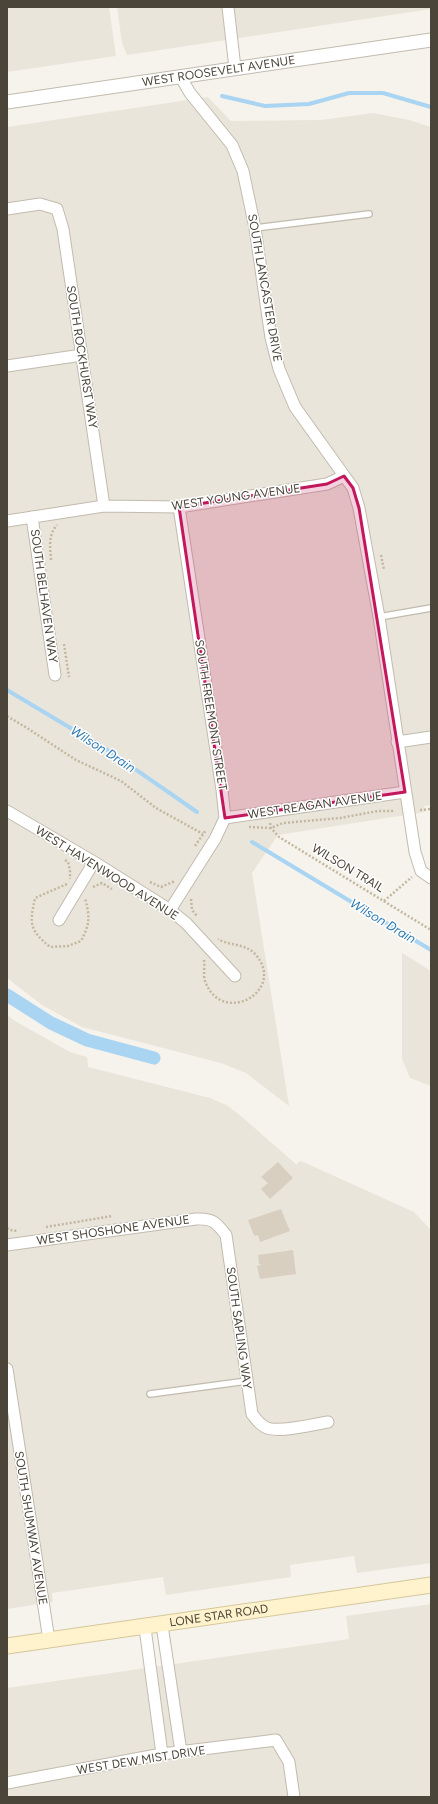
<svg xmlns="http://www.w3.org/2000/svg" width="438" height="1804" font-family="Figtree,sans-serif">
	<rect width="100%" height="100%" fill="#f6f3ec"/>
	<path fill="#eae5da" d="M7 7H109L116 56 7 72Z
		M117 7H431V9L127 55 122 43Z
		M208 97 231 121 321 120 373 113 409 120 431 127V805L424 806 425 812 278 835 252 873 289 1106 246 1073 221 1063 82 1027 42 1005 7 978V127Z
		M402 953 431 971V1086L410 1078 402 1059Z
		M7 1015 15 1021 70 1052 87 1057 88 1067 210 1098 228 1106 241 1116 297 1165V1163L301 1161 414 1212 431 1230V1563L357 1573 354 1556 290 1565 291 1577 166 1595 163 1577 52 1593 53 1602 7 1609Z
		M431 1604V1797H7V1688L349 1639 346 1616Z"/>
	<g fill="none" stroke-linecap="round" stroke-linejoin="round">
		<path stroke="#a9d4f2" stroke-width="4" d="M222 96 265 106 309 104 349 93H383L431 107
			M7 690 109 751 197 812
			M252 842 431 950"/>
		<path stroke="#a9d4f2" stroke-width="13" d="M7 995 51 1023 87 1040 154 1058"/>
	</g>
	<path fill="#d8cfc1" d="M278 1162 293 1178 270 1199 261 1189 268 1183 261 1177Z
		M281 1209 290 1231 260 1242 258 1235 255 1236 253 1233 248 1220Z
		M293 1250 296 1274 260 1279 257 1266 262 1265 259 1264 258 1255Z"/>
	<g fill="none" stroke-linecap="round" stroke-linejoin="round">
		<defs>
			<path id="service" d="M255 228 369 214
				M379 617 431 608
				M150 1394 247 1381"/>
			<path id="minor" d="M228 7 235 68
				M180 76 190 93 232 145 243 171 255 228 271 338 279 369 295 407 353 488 359 508 379 617 415 852 421 871 431 878
				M7 209 40 204 57 209 63 229 104 506
				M7 366 82 355
				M32 517 55 675
				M7 521 104 506 179 507 327 484 344 476
				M397 742 431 737
				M7 811 94 862 170 910 186 923 235 976
				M225 818 405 792
				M170 910 215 839 225 818 222 790 179 507
				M59 920 94 862
				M7 1245 196 1219C212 1218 216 1222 226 1235L252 1414C256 1419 259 1424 265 1427 277 1434 314 1424 328 1422
				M7 1369 49 1640
				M162 1625 181 1752
				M145 1628 162 1754
				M7 1783 162 1754 276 1740 289 1762 294 1797"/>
			<g id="tertiary">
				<path id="s1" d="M7 102 431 40"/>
			</g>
			<g id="secondary">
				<path id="s2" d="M7 1646 431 1585"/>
			</g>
		</defs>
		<use href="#service" stroke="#c2bbae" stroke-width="8"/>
		<use href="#minor" stroke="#c2bbae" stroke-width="13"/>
		<use href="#tertiary" stroke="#c2bbae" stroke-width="15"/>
		<use href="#secondary" stroke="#d6c79b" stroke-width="17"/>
		<path stroke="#c4b79f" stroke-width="2.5" stroke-dasharray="2 2" stroke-linecap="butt" d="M381 555 384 570
			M51 560C50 547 48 535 57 525
			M64 644 69 677
			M7 716 27 728 76 760 121 781 156 808 203 834
			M420 810 431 809
			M270 823 271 828 279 837 431 930
			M249 827 271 828 283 823 340 818 378 811H395
			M195 846 206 830
			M65 860 68 862 70 871V879
			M150 882 161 887 175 881
			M67 884 35 898C29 925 30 930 50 947L68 946 81 941C90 924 90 917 85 898
			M93 887 102 883 112 889
			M191 899 192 910 197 916
			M384 901 412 877
			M204 960C205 966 203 975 205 981 222 1028 288 990 255 954 245 943 229 946 218 939
			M46 1227 112 1216
			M7 1228 10 1230 18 1231"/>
		<use href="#service" stroke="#fff" stroke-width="5.5"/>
		<use href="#minor" stroke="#fff" stroke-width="11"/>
		<use href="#tertiary" stroke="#fff" stroke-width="13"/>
		<use href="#secondary" stroke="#fff3cd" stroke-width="15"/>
	</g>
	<path fill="#c2185b" fill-opacity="0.2" stroke="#c2185b" stroke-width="3" stroke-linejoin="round" d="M344 476 353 488 359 508 405 792 225 818 179 507 327 484Z"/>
	<g text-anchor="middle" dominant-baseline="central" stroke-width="3" stroke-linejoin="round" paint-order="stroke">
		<g font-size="12" fill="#4b4439" stroke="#fff">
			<text stroke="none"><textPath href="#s1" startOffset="214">WEST ROOSEVELT AVENUE</textPath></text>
			<text transform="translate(265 288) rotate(80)">SOUTH LANCASTER DRIVE</text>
			<text transform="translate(82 357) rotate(81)">SOUTH ROCKHURST WAY</text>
			<text transform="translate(236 497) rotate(-8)">WEST YOUNG AVENUE</text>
			<text transform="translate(44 596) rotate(82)">SOUTH BELHAVEN WAY</text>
			<text transform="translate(211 715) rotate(81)">SOUTH FREEMONT STREET</text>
			<text transform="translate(315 805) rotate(-8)">WEST REAGAN AVENUE</text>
			<text transform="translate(348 868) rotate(31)">WILSON TRAIL</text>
			<text transform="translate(107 873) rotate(32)">WEST HAVENWOOD AVENUE</text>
			<text transform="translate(113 1230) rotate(-8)">WEST SHOSHONE AVENUE</text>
			<text transform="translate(239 1328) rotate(82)">SOUTH SAPLING WAY</text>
			<text transform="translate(31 1528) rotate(81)">SOUTH SHUMWAY AVENUE</text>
			<text stroke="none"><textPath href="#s2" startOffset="214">LONE STAR ROAD</textPath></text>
			<text transform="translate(141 1760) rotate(-9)">WEST DEW MIST DRIVE</text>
		</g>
		<g font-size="13" font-style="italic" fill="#2e7ab2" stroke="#fff">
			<text transform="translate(103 749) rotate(33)">Wilson Drain</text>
			<text transform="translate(383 921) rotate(31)">Wilson Drain</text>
		</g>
	</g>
	<rect width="438" height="1804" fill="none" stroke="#4b4439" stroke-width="16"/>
</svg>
